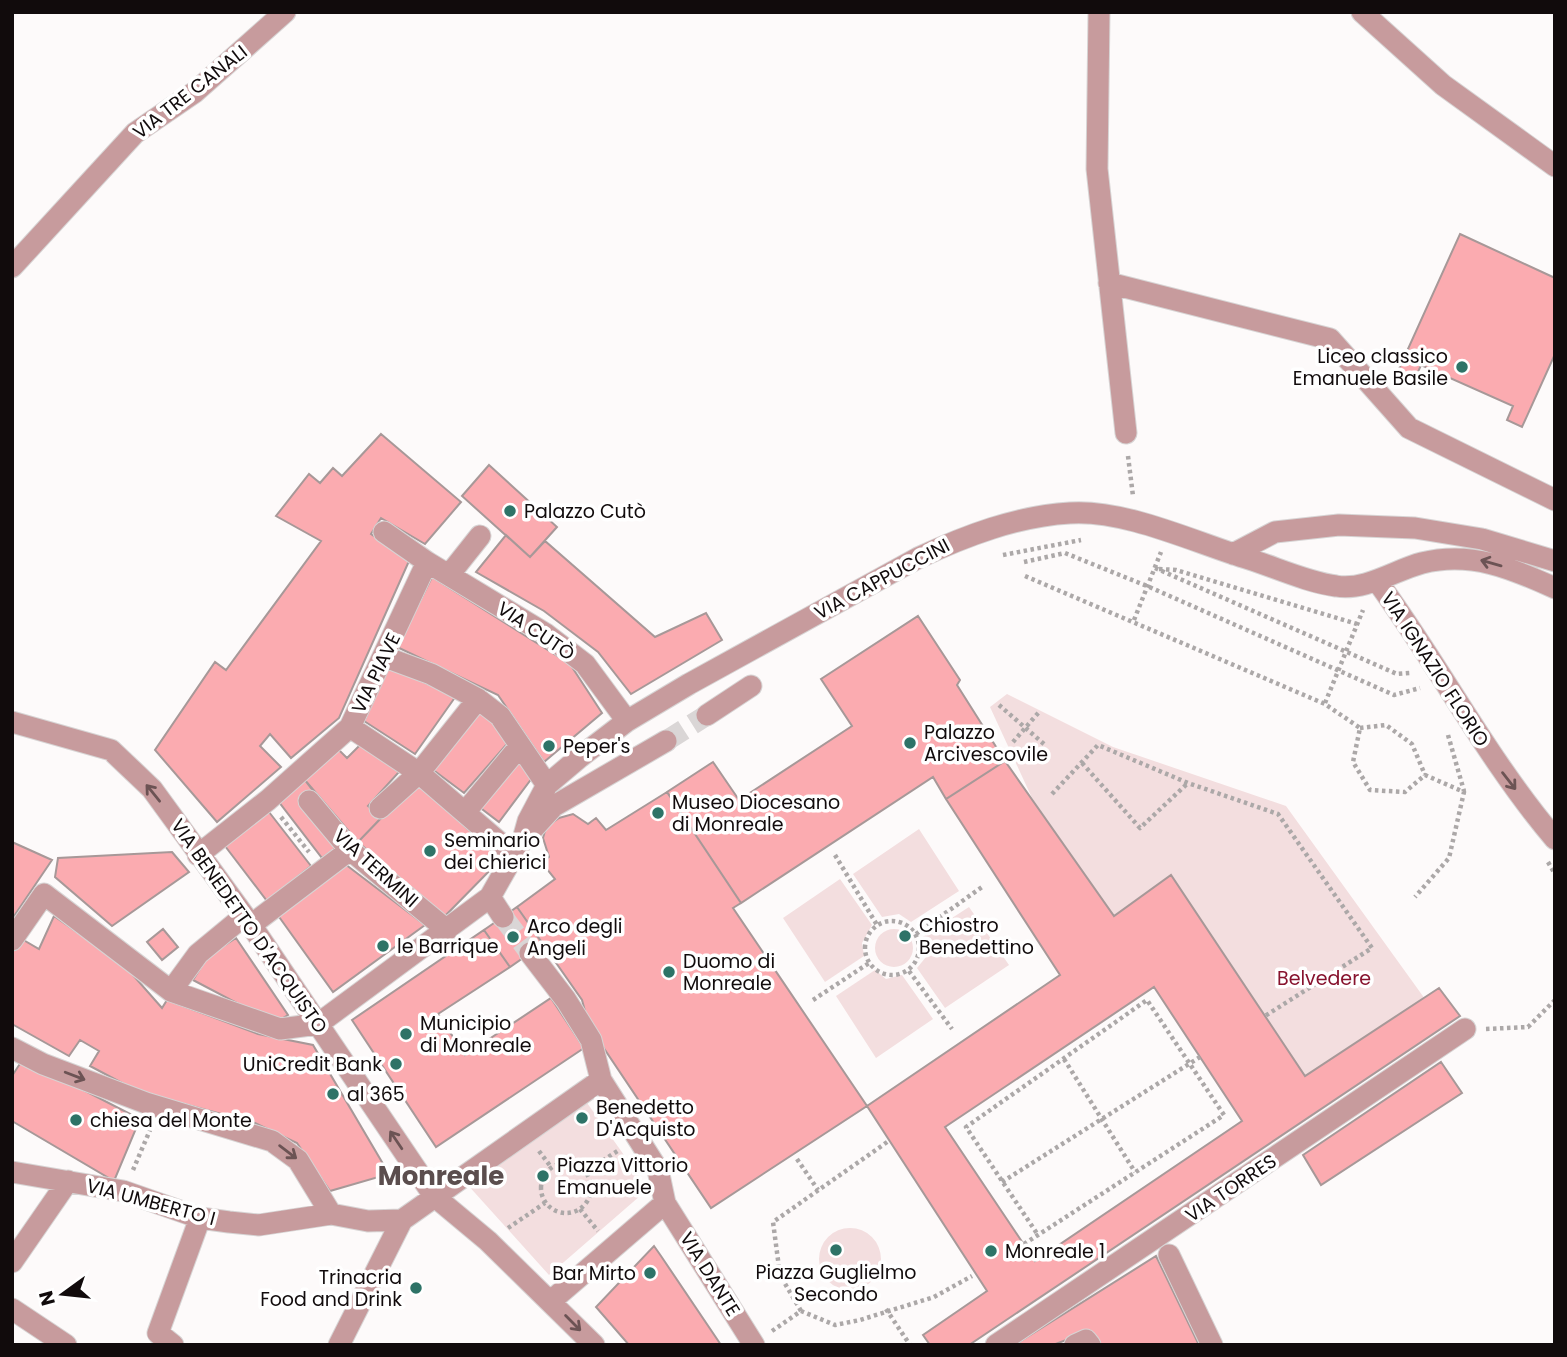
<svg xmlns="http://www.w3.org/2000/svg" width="1567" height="1357" font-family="Poppins,sans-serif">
	<rect width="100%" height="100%" fill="#fdfafa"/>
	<path fill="#f3dedf" d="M1007 694 1113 747 1286 806 1425 999 1305 1076 1171 876 1114 916 1032 798 990 707Z
		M919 829 959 891 911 922 899 914 882 917 853 874Z
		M840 879 872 925 862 943 864 956 825 982 783 918Z
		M969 907 1009 965 945 1008 917 968 926 957 921 938Z
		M875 948a19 19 0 1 1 38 0a19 19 0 1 1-38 0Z
		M875 970 886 979 902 975 933 1019 876 1058 836 996Z
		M585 1100 648 1189 549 1275 466 1183Z
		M819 1259a31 31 0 1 1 62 0a31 31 0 1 1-62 0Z"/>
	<path fill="#fbabb0" stroke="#a79898" stroke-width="2" fill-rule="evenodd" d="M1460 234 1555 278V354L1522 427 1507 420 1513 406 1421 365 1415 379 1398 371Z
		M381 434 461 502 425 544 381 518 371 534 409 561 339 718 291 758 270 734 260 746 281 767 217 822 155 750 215 662 226 670 321 541 276 516 309 474 320 483 333 468 342 476Z
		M489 465 557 527 530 557 462 496Z
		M506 535 530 557 545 541 655 637 706 613 722 640 631 694 598 652 544 611 476 572Z
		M432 577 570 664 602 713 544 762 498 695 397 647Z
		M918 616 960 680 957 685 1005 761 946 799 933 777 741 903 667 792 713 762 739 800 852 726 821 679Z
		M389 667 456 696 415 754 364 721Z
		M478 711 494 721 507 744 464 793 432 769Z
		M361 744 399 772 368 806 381 818 358 842 304 779 339 750 347 758Z
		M518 759 532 778 499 822 478 806Z
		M1005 761 1114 916 1171 875 1305 1076 1439 988 1460 1016 969 1345H930L923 1335 987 1291 867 1106 1060 975 946 799ZM1154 987 1242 1121 1035 1261 945 1127Z
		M304 779 317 796 336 848 322 858 279 802Z
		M416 782 501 859 443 918 358 842Z
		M667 792 741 903 733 908 867 1106 711 1208 589 1026 582 1000 517 907 555 879 542 863 549 857 543 838 546 827 559 818 573 814 588 824 596 818 606 830Z
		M269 812 311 866 267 901 225 846Z
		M12 842 52 860 12 919Z
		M172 852 189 872 112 926 55 877 58 858Z
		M345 864 425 925 333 992 277 914Z
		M517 907 543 944 510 967 484 930Z
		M54 916 125 966 162 1008 167 1000 258 1034 313 1045 389 1174 330 1191 297 1143 255 1123 139 1092 90 1066 99 1051 80 1040 69 1056 12 1024V950L20 938 39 949Z
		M163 929 178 947 162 960 147 942Z
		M484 930 510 967 438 1014 465 1055 551 998 584 1048 436 1147 352 1020Z
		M236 938 288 1015 275 1023 193 980 208 956Z
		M23 1059 140 1119 114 1181 12 1121V1076Z
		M1441 1062 1462 1093 1321 1185 1303 1155Z
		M654 1246 661 1256 721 1345H629L596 1307Z
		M1156 1256 1199 1345H1101L1090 1331 1053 1345 1016 1344Z"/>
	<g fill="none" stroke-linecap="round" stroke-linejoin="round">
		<path stroke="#dad6d6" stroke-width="21" stroke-dasharray="21 10" stroke-linecap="butt" d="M666 741 707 715
			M503 917 530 953"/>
		<defs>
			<path id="minor" d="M1099 12 1097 169 1126 433
				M1362 12 1443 85 1555 166
				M12 267 135 133 195 92 285 12
				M1109 283 1330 339 1409 428 1555 500
				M1233 554 1275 532 1339 525 1415 528 1482 539 1555 561
				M427 562 546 634 585 664 627 721
				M449 575 480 536
				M1377 581C1439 665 1487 759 1555 839
				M385 657 431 674 478 699 500 716 547 785
				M707 715 751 686
				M12 722 111 750 152 789 251 925 434 1196 488 1241 594 1345
				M350 727 419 773 514 855
				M309 801 350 850 447 930
				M380 808 419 773 478 699
				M466 811 519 747
				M532 830 554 806 666 741
				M198 855 268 800 350 727 427 562 384 532
				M490 897 503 917
				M251 925 350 850
				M12 940 44 894 171 991 280 1029 318 1024 490 897 523 839 528 821 547 785 580 757 627 721 689 684 918 558C965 536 1017 516 1070 513 1125 509 1196 543 1249 559 1277 568 1307 582 1336 586 1366 591 1395 570 1422 563 1471 551 1511 568 1555 588
				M530 953 566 1000 591 1040 601 1080 658 1170 665 1203 754 1345
				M171 991 198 954 244 916
				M12 1048 43 1064 146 1103 272 1141 298 1160 331 1214
				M12 1172 123 1191 200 1218 229 1222 259 1225 331 1214 368 1221 402 1220 601 1080
				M1169 1255 1212 1345
				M12 1262 68 1181
				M551 1301 665 1203
				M12 1309 66 1345
				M173 1345 158 1333 200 1218
				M339 1345 402 1220
				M996 1345 1465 1029
				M1075 1345 1086 1340 1090 1345"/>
		</defs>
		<use href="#minor" stroke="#d7d4d4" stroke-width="23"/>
		<path stroke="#aca8a8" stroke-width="4.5" stroke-dasharray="3.5 3.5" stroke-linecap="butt" d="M1128 456 1133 496
			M1003 555 1081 540
			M1024 562 1065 553 1147 586 1394 695 1420 688
			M1155 568 1397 674 1410 673
			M1159 569 1176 570 1357 624
			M1025 576 1325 704 1360 728 1353 762 1370 790 1405 792 1425 775 1464 792 1449 858 1415 897
			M1134 620 1161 552
			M1325 703 1363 610
			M999 705 1044 744
			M1360 728 1386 725 1412 744 1425 775
			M1448 735 1464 791
			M1013 742 1039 712
			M1082 763 1140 828 1188 783
			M1052 794 1098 745 1188 783 1278 814 1372 948 1265 1016
			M281 817 309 852
			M835 855 877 925
			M1548 862 1555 874
			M865 948a27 27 0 1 1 54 0a27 27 0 1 1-54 0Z
			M916 934 982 887
			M909 971 952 1029
			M813 1000 869 963
			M1486 1029 1528 1027 1555 1000
			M1064 1059 1135 1172
			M539 1151 551 1167
			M797 1159 818 1190
			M541 1188a25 25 0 1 1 50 0a25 25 0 1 1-50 0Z
			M133 1170 150 1130
			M585 1172 619 1150
			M1002 1182 1200 1057
			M580 1209 598 1231
			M508 1228 545 1203
			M1024 1244 1038 1235 1224 1115 1147 1000 966 1127 1038 1235
			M886 1309 910 1345
			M801 1311 780 1275 773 1222 890 1140
			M772 1331 801 1311 835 1325 860 1320 934 1297 972 1276"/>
		<use href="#minor" stroke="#c79b9d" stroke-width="21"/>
	</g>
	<defs><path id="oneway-shaft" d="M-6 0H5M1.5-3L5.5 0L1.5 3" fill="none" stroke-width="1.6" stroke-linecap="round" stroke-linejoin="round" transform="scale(1.75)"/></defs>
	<g stroke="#6c5354">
		<use href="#oneway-shaft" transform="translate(1491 563) rotate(-164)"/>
		<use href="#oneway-shaft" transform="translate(1509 781) rotate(52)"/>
		<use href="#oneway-shaft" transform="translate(153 793) rotate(-129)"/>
		<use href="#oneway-shaft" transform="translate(75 1076) rotate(21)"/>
		<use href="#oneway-shaft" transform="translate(396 1140) rotate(-124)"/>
		<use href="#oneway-shaft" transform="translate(288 1152) rotate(37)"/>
		<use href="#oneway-shaft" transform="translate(573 1323) rotate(45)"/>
	</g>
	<g fill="#2e7367" stroke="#fff" stroke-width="2.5">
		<circle cx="1462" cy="367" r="7"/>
		<circle cx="510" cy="511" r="7"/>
		<circle cx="910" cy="743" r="7"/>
		<circle cx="549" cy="746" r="7"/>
		<circle cx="658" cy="813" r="7"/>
		<circle cx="430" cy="851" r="7"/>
		<circle cx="905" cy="936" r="7"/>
		<circle cx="513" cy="937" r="7"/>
		<circle cx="383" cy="946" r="7"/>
		<circle cx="669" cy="972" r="7"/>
		<circle cx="406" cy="1034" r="7"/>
		<circle cx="396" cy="1064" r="7"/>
		<circle cx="333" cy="1094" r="7"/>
		<circle cx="582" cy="1118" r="7"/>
		<circle cx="76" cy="1120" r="7"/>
		<circle cx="543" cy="1176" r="7"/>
		<circle cx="836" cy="1250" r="7"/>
		<circle cx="991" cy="1251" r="7"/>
		<circle cx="650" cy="1273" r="7"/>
		<circle cx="416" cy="1288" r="7"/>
	</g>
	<g text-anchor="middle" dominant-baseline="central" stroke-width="7" stroke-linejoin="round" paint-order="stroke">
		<g font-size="19" fill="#110b0c" stroke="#fff">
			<text transform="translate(190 92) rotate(-38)">VIA TRE CANALI</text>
			<text transform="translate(882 579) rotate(-28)">VIA CAPPUCCINI</text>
			<text transform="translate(536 631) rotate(34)">VIA CUTÒ</text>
			<text transform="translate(1435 669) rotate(57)">VIA IGNAZIO FLORIO</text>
			<text transform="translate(376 673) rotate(-64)">VIA PIAVE</text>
			<text transform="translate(376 868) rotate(42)">VIA TERMINI</text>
			<text transform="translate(249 926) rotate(55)">VIA BENEDETTO D'ACQUISTO</text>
			<text transform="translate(1231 1188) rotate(-34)">VIA TORRES</text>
			<text transform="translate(151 1202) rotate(15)">VIA UMBERTO I</text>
			<text transform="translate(710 1274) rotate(58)">VIA DANTE</text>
		</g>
		<g font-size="19" fill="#110b0c" stroke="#fff" text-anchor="start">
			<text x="1448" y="356" text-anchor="end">Liceo classico<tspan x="1448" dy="22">Emanuele Basile</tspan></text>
			<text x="524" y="511">Palazzo Cutò</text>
			<text x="924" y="732">Palazzo<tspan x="924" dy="22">Arcivescovile</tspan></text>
			<text x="563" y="746">Peper's</text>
			<text x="672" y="802">Museo Diocesano<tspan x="672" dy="22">di Monreale</tspan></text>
			<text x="444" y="840">Seminario<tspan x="444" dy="22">dei chierici</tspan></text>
			<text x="919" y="925">Chiostro<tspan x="919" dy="22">Benedettino</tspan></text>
			<text x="527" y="926">Arco degli<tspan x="527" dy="22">Angeli</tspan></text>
			<text x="397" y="946">le Barrique</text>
			<text x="683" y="961">Duomo di<tspan x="683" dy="22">Monreale</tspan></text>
			<text x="420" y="1023">Municipio<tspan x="420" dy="22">di Monreale</tspan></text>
			<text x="382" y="1064" text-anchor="end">UniCredit Bank</text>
			<text x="347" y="1094">al 365</text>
			<text x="596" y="1107">Benedetto<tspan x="596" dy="22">D'Acquisto</tspan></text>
			<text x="90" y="1120">chiesa del Monte</text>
			<text x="557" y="1165">Piazza Vittorio<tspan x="557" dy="22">Emanuele</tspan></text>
			<text x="1005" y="1251">Monreale 1</text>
			<text x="836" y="1272" text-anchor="middle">Piazza Guglielmo<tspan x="836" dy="22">Secondo</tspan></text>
			<text x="636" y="1273" text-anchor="end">Bar Mirto</text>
			<text x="402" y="1277" text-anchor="end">Trinacria<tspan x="402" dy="22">Food and Drink</tspan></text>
		</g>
		<g font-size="19" fill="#87132e" stroke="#fff">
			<text x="1324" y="978">Belvedere</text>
		</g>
		<g font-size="26" font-weight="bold" fill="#5b4e4e" stroke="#fff">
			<text x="441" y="1176">Monreale</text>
		</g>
	</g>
	<rect width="1567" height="1357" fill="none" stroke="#110b0c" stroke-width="28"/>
	<g transform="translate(63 1294) rotate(255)" stroke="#ffffff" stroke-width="5" paint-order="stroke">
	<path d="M0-5L12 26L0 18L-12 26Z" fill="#110b0c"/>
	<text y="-10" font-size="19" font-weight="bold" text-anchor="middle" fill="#110b0c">N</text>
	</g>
</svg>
